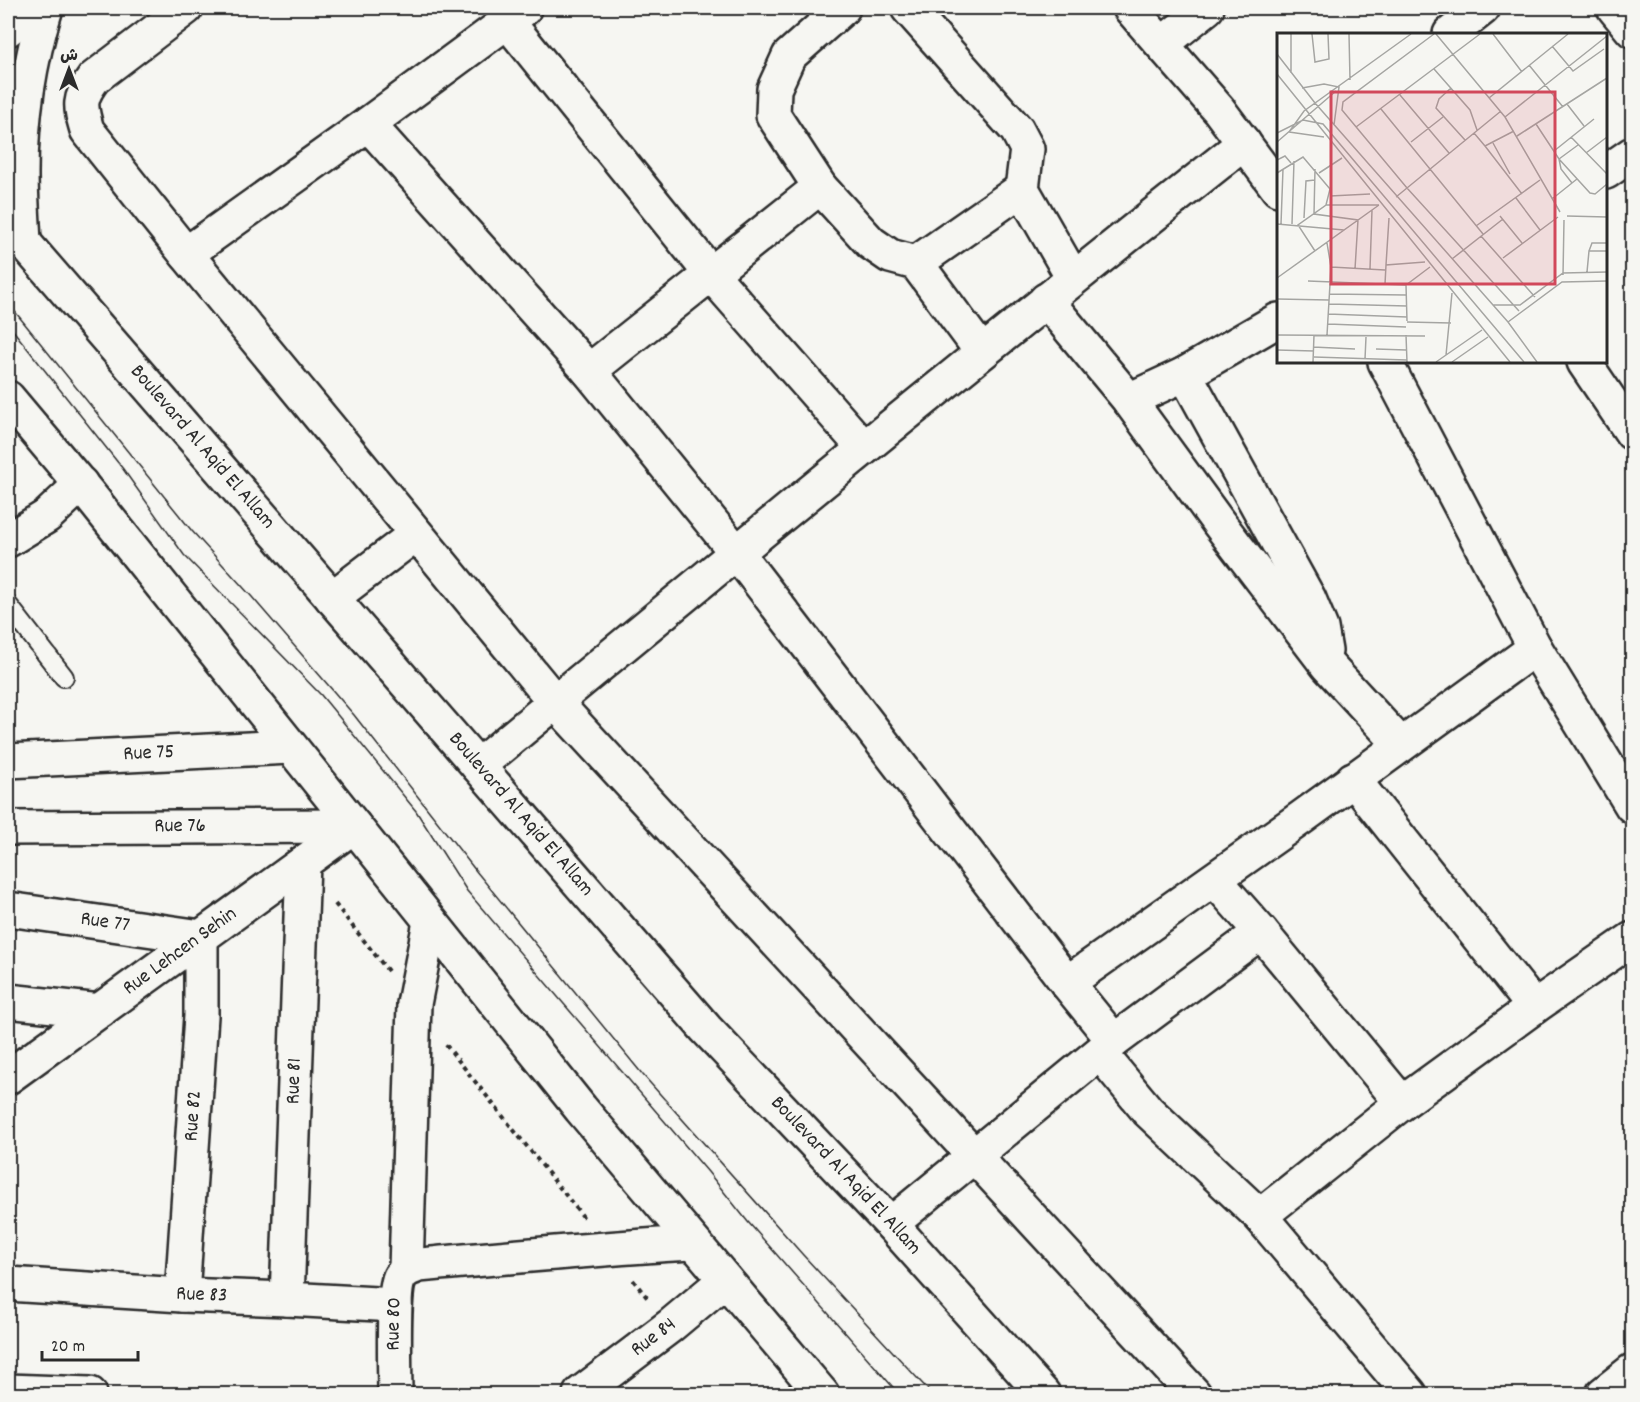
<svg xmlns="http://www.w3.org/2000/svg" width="1640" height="1402" font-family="Dekko,'Playpen Sans Arabic',sans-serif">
	<rect width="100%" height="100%" fill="#f6f6f2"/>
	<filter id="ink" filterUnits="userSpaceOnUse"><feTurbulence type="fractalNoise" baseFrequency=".0167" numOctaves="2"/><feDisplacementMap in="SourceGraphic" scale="12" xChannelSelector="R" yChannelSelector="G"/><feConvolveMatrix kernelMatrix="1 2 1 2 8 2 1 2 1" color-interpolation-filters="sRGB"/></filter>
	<g filter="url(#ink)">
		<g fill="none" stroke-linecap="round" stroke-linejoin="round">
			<defs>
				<path id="service" d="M8 605 64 677"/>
				<g id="minor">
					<path d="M186 8 94 78C78 99 80 106 87 130L186 254 555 702 1194 1394"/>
					<path d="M843 8 789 56 774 89 773 115 820 187 871 243 890 256 916 263 982 352"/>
					<path d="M908 8 1017 130 1027 149 1022 189 1073 278"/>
					<path d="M1130 8 1219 110 1278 189"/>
					<path d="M1614 8 1632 30"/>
					<path d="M507 21 711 274 864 448"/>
					<path d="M1450 34 1483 8"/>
					<path d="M1162 44 1207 8"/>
					<path d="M368 124 589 371 736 552 1067 983 1114 1041"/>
					<path d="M1606 172 1632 154"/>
					<path d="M186 254 368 124 524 9"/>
					<path d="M916 263 1022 189"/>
					<path d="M1046 300 1129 400 1185 374 1278 320"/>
					<path d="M1385 362 1535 648 1632 806"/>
					<path d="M1584 362 1632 433"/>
					<path d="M589 371 820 187"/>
					<path d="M1185 374 1309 599 1321 628 1325 651"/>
					<path d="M1129 400 1218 522 1327 665 1401 745"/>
					<path d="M8 540 47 516 81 484"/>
					<path d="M332 598 416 534"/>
					<path id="s1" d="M8 761 290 747"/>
					<path d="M478 766C731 556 986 347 1244 143"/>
					<path d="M1353 779 1534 1007"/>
					<path id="s2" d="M8 828 354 826"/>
					<path d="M1215 880 1261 932 1402 1103"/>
					<path id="s3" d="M8 909 201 937V1016L182 1295"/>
					<path d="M1067 983 1301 818 1535 648"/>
					<path d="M8 1001 100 1011"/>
					<path d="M1100 1053 1148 1111 1260 1216 1410 1394"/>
					<path id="s4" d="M8 1077 354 826"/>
					<path d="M1260 1216 1402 1103 1534 1007 1632 939"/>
					<path d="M891 1224 1114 1041 1261 932"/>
					<path d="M406 1270 414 1004 430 922"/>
					<path id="s5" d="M8 1284 182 1295 287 1299 395 1305"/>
					<path id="s6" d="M287 1299 303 863"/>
					<path d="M8 1391 90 1394"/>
					<path id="s7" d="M395 1394C395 1375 392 1289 400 1277 404 1270 411 1268 419 1265 510 1257 601 1248 692 1243"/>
					<path id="s8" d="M580 1394 670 1326 725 1280"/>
					<path d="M1603 1394 1632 1371"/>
				</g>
				<path id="tertiary" d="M8 29 30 8"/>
				<g id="secondary">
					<path id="s9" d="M8 224 706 1029 891 1224 1043 1394"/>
					<path d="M24 243C23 220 21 196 21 173 21 118 30 60 46 8"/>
					<path d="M8 398 87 492 581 1109 822 1394"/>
				</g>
			</defs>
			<use href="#service" stroke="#2b2b2b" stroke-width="22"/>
			<use href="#minor" stroke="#2b2b2b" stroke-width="38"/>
			<use href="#tertiary" stroke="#2b2b2b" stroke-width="38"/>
			<use href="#secondary" stroke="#2b2b2b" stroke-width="38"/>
			<path stroke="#2b2b2b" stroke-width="4" stroke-dasharray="4.5 4.5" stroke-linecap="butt" d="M335 904 388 971
				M446 1045 584 1218
				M633 1280 649 1300"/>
			<use href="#service" stroke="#f6f6f2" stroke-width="18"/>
			<use href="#minor" stroke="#f6f6f2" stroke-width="33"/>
			<use href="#tertiary" stroke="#f6f6f2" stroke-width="33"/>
			<use href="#secondary" stroke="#f6f6f2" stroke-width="33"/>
			<path stroke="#2b2b2b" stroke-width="1.5" d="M8 303 192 531 252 597 354 715 476 871 643 1075 803 1255 932 1394
				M8 324 123 469 184 555 321 695 416 811 467 891 708 1172 748 1222 899 1394"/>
		</g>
	</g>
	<g text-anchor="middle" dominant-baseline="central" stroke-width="6" stroke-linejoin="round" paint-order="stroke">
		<g font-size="21" fill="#2b2b2b" stroke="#f6f6f2">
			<text stroke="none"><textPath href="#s9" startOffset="296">Boulevard Al Aqid El Allam</textPath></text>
			<text stroke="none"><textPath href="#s1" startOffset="141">Rue 75</textPath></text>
			<text stroke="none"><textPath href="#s9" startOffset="782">Boulevard Al Aqid El Allam</textPath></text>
			<text stroke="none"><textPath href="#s2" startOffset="172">Rue 76</textPath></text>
			<text stroke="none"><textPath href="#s3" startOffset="98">Rue 77</textPath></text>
			<text stroke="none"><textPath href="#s4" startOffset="213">Rue Lehcen Sehin</textPath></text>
			<text stroke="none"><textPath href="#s6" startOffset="218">Rue 81</textPath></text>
			<text transform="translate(194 1116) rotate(-86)">Rue 82</text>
			<text stroke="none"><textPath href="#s9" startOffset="1268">Boulevard Al Aqid El Allam</textPath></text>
			<text stroke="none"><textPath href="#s5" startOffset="194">Rue 83</textPath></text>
			<text stroke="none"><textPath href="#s7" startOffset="70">Rue 80</textPath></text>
			<text stroke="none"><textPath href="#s8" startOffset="93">Rue 84</textPath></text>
		</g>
	</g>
	<g transform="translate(1277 33)">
		<rect width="330" height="330" fill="#f6f6f2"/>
		<path fill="none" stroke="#a5a5a2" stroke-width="1.5" d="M35 1 38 29 52 26 51 1M72 1 73 47M157 1 66 69 65 77 130 155 242 278M159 1 228 84 283 179M216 1 245 39M275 13 296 38 327 16M0 21 38 70 231 289 260 329M252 32 286 74M157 36 193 77 200 97M14 40V1M0 41 233 329M25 55 47 51 62 54 57 92M174 55 162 66 159 75 188 107M123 62 172 120M212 65 291 1M290 71 307 93M104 76 206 201M228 84 330 3M259 91 282 126 313 160 318 161 330 151M79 94 203 1M12 99 27 78 134 1M12 99 47 104M0 100 26 87 46 91 247 329M197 100 208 113 237 98M240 103 330 45M294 104 330 141M0 109 59 58M134 109 166 84M216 110 233 141M208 113 245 161M277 118 317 86M309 120 330 104M282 126 284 136 295 150M282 126 301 112M0 127 8 123 14 130M38 136 37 181 81 187 78 236M0 140 26 124 53 156 49 172 21 192 38 218M42 140 65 125M53 163 93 161M119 164 224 78M239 165 263 197M275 166 300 146M49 172H102M223 183 245 210M290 183 330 184M27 185 29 148 38 147M0 191 67 197M4 191 6 136M15 191 17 128M199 193 263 147M204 203 258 264M50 210 54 234 50 302M312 218 315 210H330M226 225 281 184M175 226 226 186M109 232 112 185M54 234 108 237M93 236 95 177M310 239 312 218H330M286 242 287 187M0 245 102 172M31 248 129 252 153 234M108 251 109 232 148 229M129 252 130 288M52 261 129 262M0 266 52 267M52 271 130 273M216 272H243L286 240 330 239M51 281 130 284M130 289 174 290M231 289 285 249 330 248M51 291 129 294M0 302 148 303M129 302 130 329M36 314 78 316M99 316 129 317M0 317 37 318M169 322 175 260M37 324 130 327M88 326 89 304M36 329 37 302M159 329 205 297M175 329 211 304"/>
		<path fill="#d1495b" fill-opacity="0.15" stroke="#d1495b" stroke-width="3" d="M54 59H278V251H54Z"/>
		<rect width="330" height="330" fill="none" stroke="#2b2b2b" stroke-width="3"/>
	</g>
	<rect width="1640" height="1402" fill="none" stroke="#f6f6f2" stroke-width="30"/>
	<rect x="15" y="15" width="1610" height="1372" fill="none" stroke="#2b2b2b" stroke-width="2" filter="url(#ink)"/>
	<g transform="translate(69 69)" stroke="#f6f6f2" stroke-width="4.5" paint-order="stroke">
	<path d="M0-4.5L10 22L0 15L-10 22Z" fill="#2b2b2b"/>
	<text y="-9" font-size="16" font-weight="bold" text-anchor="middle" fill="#2b2b2b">ش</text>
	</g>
	<path d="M42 1351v9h96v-9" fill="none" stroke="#2b2b2b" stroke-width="3"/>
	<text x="51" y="1351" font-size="18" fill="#2b2b2b" stroke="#f6f6f2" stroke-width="4.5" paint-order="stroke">20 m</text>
</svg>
